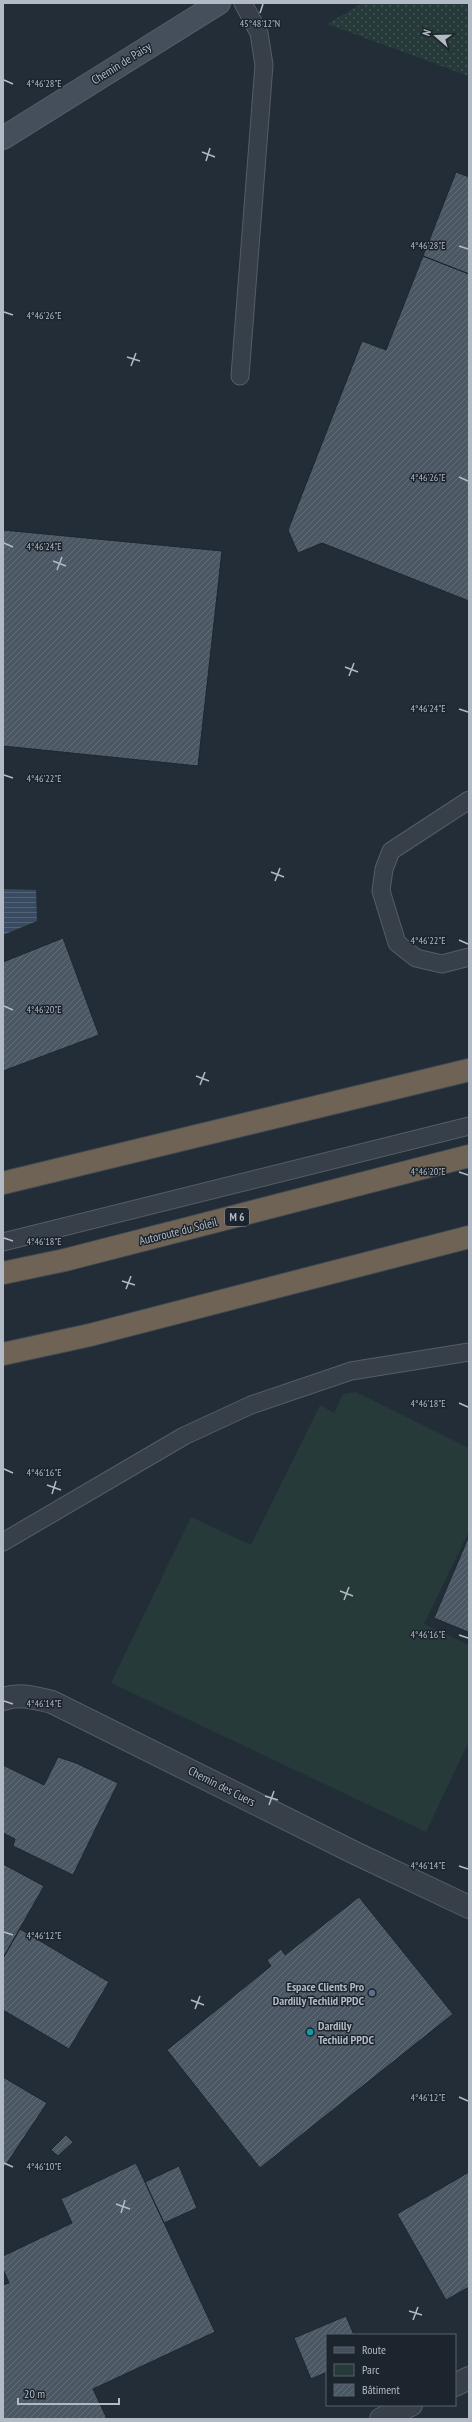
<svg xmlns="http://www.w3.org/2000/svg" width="472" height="2422" font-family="'PT Sans Narrow',sans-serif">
	<defs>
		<pattern id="grass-dots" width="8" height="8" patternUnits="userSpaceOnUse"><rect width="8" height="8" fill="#263a3a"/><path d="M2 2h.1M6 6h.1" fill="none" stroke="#435455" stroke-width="1.8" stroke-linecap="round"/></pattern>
		<pattern id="water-rules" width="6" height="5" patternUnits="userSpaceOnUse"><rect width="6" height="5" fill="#394b60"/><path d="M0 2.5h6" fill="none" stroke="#536375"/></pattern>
		<pattern id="building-hatch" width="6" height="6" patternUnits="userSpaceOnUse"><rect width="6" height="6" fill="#4c5764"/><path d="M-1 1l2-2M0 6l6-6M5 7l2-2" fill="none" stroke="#636d79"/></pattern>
	</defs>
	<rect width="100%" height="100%" fill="#232d38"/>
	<path fill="url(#grass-dots)" d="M363 3H469V76L327 24Z"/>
	<path fill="#263a3a" d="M356 1392 469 1448V1531L424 1624 469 1645V1741L426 1832 111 1683 191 1517 251 1545 320 1405 334 1413 343 1394Z"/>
	<path fill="url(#water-rules)" d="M3 889 36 890 37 921 3 935Z"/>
	<path fill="url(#building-hatch)" stroke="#1e262f" d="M456 172 469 177V274L423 256Z
		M423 256 469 274V601L322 543 298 553 288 530 362 341 386 350Z
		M3 530 222 551 198 766 3 746Z
		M63 938 99 1035 3 1071V962Z
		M469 1536V1628L468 1632 434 1618Z
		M58 1757 76 1763 118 1783 73 1875 13 1846 15 1839 3 1833V1765L44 1785Z
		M3 1864 44 1886 3 1958Z
		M359 1897 453 2014 260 2168 167 2050 271 1966 267 1960 281 1949 285 1955Z
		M20 1929 109 1982 69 2049 3 2010V1958Z
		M3 2077 47 2103 3 2169Z
		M66 2135 73 2142 58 2156 51 2150Z
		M136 2163 215 2332 93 2389 107 2419H3V2285L9 2283 3 2269V2256L72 2223 61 2199Z
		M179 2166 197 2208 164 2223 145 2182Z
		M469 2172V2287L446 2300 397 2214Z
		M346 2316 354 2335H327V2372L311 2379 294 2338Z"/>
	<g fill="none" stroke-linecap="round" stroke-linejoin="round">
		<defs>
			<path id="lane" d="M240 376 264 65 259 33 243 3
				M469 800 391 851 384 869 381 891 397 943 416 958 442 964 469 957
				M3 1242 469 1126
				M3 1542 184 1436 251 1405 351 1371 469 1352"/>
			<path id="street" d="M3 1699C21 1693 35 1698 52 1702L357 1854 469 1907
				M455 2385 469 2378
				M381 2419 411 2405"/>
			<path id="secondary" d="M3 138 219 3"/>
			<path id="highway" d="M3 1183 469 1070
				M3 1273 65 1260 469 1156
				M3 1354 90 1335 469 1237"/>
		</defs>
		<use href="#lane" stroke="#555d66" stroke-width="19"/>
		<use href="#street" stroke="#555d66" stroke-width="24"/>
		<use href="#secondary" stroke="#555d66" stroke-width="24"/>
		<use href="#highway" stroke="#424a53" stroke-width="24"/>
		<use href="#lane" stroke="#373f49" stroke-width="17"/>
		<use href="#street" stroke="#373f49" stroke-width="22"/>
		<use href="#secondary" stroke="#454e5b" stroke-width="22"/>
		<use href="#highway" stroke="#6e6354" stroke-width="22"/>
	</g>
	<path fill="none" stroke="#b2bac5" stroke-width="1.5" d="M260 13 263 4M4 80 13 84M202 152 215 157M206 161 210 148M459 246 468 249M4 312 13 315M127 357 140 361M131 366 136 353M459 477 468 481M4 543 13 547M53 561 66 566M57 570 62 557M345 667 358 672M349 676 354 663M459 709 468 712M4 775 13 778M271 872 284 877M275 881 280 868M459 940 468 944M4 1006 13 1010M196 1076 209 1081M200 1085 205 1072M459 1172 468 1175M4 1238 13 1241M122 1281 135 1285M126 1289 131 1276M459 1403 468 1407M4 1469 13 1473M47 1485 61 1490M52 1494 56 1481M340 1591 353 1596M344 1600 349 1587M459 1635 468 1638M4 1701 13 1704M265 1796 278 1800M269 1805 274 1791M459 1866 468 1869M4 1932 13 1935M191 2000 204 2005M195 2009 200 1996M459 2097 468 2101M4 2163 13 2167M116 2204 130 2209M121 2213 125 2200M409 2311 422 2315M413 2320 418 2307"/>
	<circle fill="#5c6f8a" stroke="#1c242d" stroke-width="1.5" cx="372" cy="1993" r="4"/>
	<circle fill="#0f9aa8" stroke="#1c242d" stroke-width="1.5" cx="310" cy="2032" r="4"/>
	<g text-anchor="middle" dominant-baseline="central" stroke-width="3" stroke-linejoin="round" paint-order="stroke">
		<rect fill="#1c242d" stroke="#858d97" stroke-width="1" x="225" y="1208" width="24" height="18" rx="3"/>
		<g font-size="11" font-weight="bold" fill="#b2bac5">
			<text x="237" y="1217">M 6</text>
		</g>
		<g font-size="12" fill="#b2bac5" stroke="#1c242d">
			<text transform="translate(121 63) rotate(-32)">Chemin de Paisy</text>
			<text transform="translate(178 1231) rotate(-14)">Autoroute du Soleil</text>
			<text transform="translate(222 1786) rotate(27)">Chemin des Cuers</text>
		</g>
		<g font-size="12" font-weight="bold" fill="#b2bac5" stroke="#1c242d" text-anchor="end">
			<text x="364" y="1986">Espace Clients Pro<tspan x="364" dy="14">Dardilly Techlid PPDC</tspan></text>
			<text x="318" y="2025" text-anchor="start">Dardilly<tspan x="318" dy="14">Techlid PPDC</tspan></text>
		</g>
	</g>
	<g font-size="10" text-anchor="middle" fill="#b2bac5" stroke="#1c242d" stroke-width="3" stroke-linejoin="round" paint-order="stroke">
		<text x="260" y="27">45°48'12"N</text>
		<text x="44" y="87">4°46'28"E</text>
		<text x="428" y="249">4°46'28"E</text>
		<text x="44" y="319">4°46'26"E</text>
		<text x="428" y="481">4°46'26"E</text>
		<text x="44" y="550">4°46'24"E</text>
		<text x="428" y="712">4°46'24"E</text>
		<text x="44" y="782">4°46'22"E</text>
		<text x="428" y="944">4°46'22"E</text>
		<text x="44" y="1013">4°46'20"E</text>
		<text x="428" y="1175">4°46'20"E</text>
		<text x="44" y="1245">4°46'18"E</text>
		<text x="428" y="1407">4°46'18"E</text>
		<text x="44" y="1476">4°46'16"E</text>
		<text x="428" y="1638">4°46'16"E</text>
		<text x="44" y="1707">4°46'14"E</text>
		<text x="428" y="1869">4°46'14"E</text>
		<text x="44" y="1939">4°46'12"E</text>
		<text x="428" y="2101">4°46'12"E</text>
		<text x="44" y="2170">4°46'10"E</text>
	</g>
	<rect width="472" height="2422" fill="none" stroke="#b2bac5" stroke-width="8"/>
	<rect x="326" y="2334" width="130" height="72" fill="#1c242d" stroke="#58606a"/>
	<rect x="334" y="2347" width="20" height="6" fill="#454e5b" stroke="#58606a"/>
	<text x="362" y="2354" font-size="12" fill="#b2bac5">Route</text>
	<rect x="334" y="2364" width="20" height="12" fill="#263a3a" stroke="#58606a"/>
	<text x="362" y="2374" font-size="12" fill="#b2bac5">Parc</text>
	<rect x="334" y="2384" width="20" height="12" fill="url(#building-hatch)" stroke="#58606a"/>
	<text x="362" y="2394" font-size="12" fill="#b2bac5">Bâtiment</text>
	<g transform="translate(436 36) rotate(290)" stroke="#1c242d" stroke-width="3" paint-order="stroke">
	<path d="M0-3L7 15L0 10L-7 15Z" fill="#b2bac5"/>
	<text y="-6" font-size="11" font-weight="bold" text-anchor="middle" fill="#b2bac5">N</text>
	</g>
	<path d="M18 2398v6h101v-6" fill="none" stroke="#b2bac5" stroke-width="2"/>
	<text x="24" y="2398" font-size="12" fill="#b2bac5" stroke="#1c242d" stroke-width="3" paint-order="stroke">20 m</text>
</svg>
